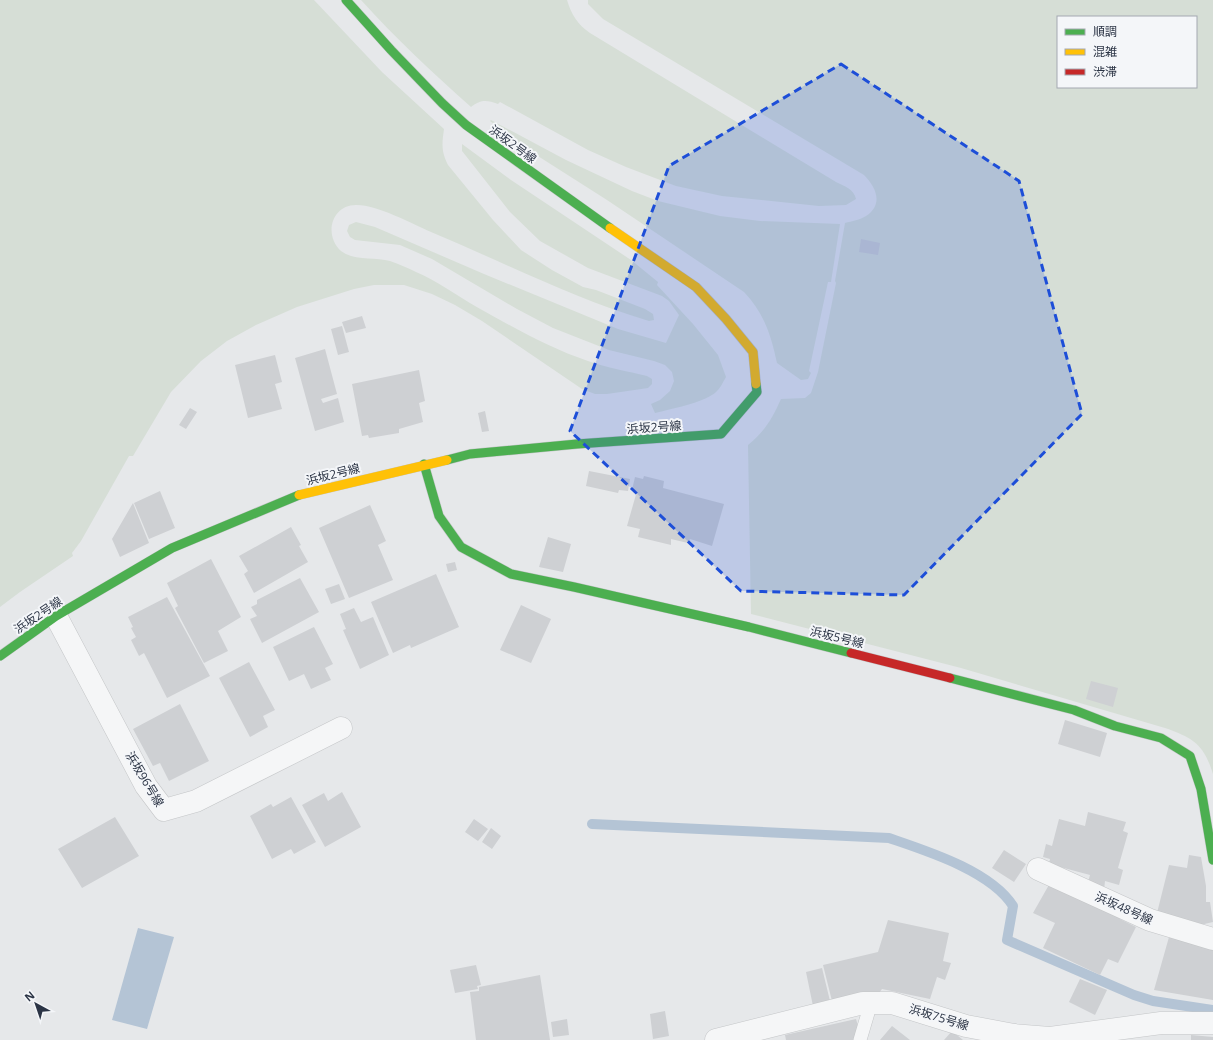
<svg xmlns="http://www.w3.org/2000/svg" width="1213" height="1040" font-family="'Open Sans','Noto Sans JP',sans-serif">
	<rect width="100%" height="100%" fill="#e6e8ea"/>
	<path fill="#d6ded6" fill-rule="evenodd" d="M0 0H314L382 72 444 129C442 144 441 151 448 165L493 220 521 250 552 270 583 287 596 290 645 309 653 314 654 320 649 321C574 299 503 262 431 232 411 223 377 205 357 205 332 204 323 235 341 251 354 261 375 257 390 261 399 264 408 268 416 272 437 281 456 295 475 306 511 326 549 348 588 361 607 368 627 371 647 376L652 379V384L648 388 607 394H595L582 389 482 321 455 305 432 294 404 285H374L354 289 297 307 256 325 227 341 201 361 171 392 133 456H129L81 541 72 553 73 556 20 592 0 607Z
		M361 0H567C571 14 578 25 590 33L836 182C844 186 854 189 856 199L846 205 819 206 722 196 676 186 626 167 588 150 500 102 498 104C487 100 481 99 471 107 433 73 395 38 361 0Z
		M588 0H1213V774C1204 745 1194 738 1165 728L961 668 751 614 748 445C765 431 772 419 781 399L805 398 811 393 818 372 836 283 835 281 845 223C852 221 860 220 866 216 884 204 876 187 864 175L603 19 588 4ZM1058 17H1196V87H1058Z
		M491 120 566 160 632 191 658 201 720 216 760 221 840 224 831 282H828L809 371 811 373 808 379 801 380 777 363C771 335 764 313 744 292L607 200 519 144 490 121Z
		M462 144 511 180 631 260 658 282 657 285 693 324 718 355 726 377C723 382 720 389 715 393 702 403 671 409 655 413L651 404 660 400 670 391 674 381 672 372 665 365 654 361 609 350 553 328 517 309 432 259 400 245 355 240 350 237 347 231 349 225 356 222 375 227 484 274 618 329 666 343 679 315 669 301 662 296 588 268 540 241 510 212 466 156 462 151Z"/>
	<path fill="#b4c4d5" d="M138 928 174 937 147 1029 112 1020Z"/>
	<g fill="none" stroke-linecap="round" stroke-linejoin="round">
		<path stroke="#b4c4d5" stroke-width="10" d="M592 824 889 838C927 851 991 871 1013 906L1007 940 1134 995 1153 1001 1213 1010"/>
	</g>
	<path fill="#ced0d3" d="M861 239 880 243 878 255 859 252Z
		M362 316 366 328 346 333 342 322Z
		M342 326 349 352 338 355 331 329Z
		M325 349 337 394 321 399 323 403 338 398 344 422 315 431 295 358Z
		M275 355 282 382 275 384 282 409 248 418 235 365Z
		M419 370 425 401 419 403 423 422 399 429V433L369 438 368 435 362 436 352 384Z
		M190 408 197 412 186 429 179 425Z
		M485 411 489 431 482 432 478 413Z
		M589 471 630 479 628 491 619 490 618 493 586 486Z
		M644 476 664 481 663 488 724 504 712 546 690 539 688 543 671 539V545L638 537 640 529 627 526 637 491 632 490 635 477 643 479Z
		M160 491 175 528 149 539 134 503Z
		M133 503 149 543 120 557 112 539Z
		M370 505 386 541 378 545 393 580 349 598 319 528Z
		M291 527 301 545 299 546 308 562 254 593 244 574 248 571 239 556Z
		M548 537 571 544 563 572 539 567Z
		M211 559 241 617 218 631 228 651 204 663 175 608 178 606 167 583Z
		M455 562 457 570 448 572 446 564Z
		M436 574 459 627 411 648 410 645 393 653 371 602Z
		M300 578 319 612 262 643 250 619 257 616 251 607 257 604V600Z
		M339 584 345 599 331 604 325 589Z
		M167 597 210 676 167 698 144 653 139 656 131 640 136 637 131 628 133 627 128 617Z
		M521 605 551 619 531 663 500 650Z
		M354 608 361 622 373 617 389 655 360 669 343 630 346 629 340 614Z
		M314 627 333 664 325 668 331 680 311 689 304 674 289 681 273 647Z
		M249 662 275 710 263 716 268 727 250 737 219 678Z
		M1091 681 1118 688 1113 707 1086 699Z
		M180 704 209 761 169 781 160 763 153 766 133 729Z
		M1065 720 1107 733 1100 757 1058 744Z
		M342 792 361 827 325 847 302 805 324 793 328 801Z
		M291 797 316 842 294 854 291 849 272 859 250 816 271 804 273 807Z
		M1088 812 1126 822 1123 831 1128 833 1118 868 1123 870 1119 885 1105 881 1104 890 1087 886 1090 875 1049 864 1050 859 1043 857 1046 844 1052 846 1059 819 1085 826Z
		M115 817 139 856 82 888 58 849Z
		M474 819 488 829 478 841 465 832Z
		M491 828 501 836 492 849 482 842Z
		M1004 850 1026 864 1014 882 992 868Z
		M1189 855 1201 857 1206 886V902H1210L1213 922 1200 925 1157 913 1169 865 1187 868Z
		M1050 883 1122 916 1120 919 1136 927 1118 963 1108 959 1100 975 1043 948 1055 923 1033 913Z
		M888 920 949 933 943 961 951 963 945 980 937 977 930 999 882 989 879 993 832 1001 823 965 878 952Z
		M1169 937 1213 947V1000L1154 990Z
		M476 965 481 985 477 986 478 989 455 993 450 970Z
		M822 968 830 1001 813 1006 806 972Z
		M540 975 550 1040H476L470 992 479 991V987Z
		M1080 979 1107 990 1095 1015 1069 1002Z
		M665 1011 669 1036 653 1039 650 1014Z
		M567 1019 569 1035 553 1037 551 1022Z
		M856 1019 859 1029 856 1040H786L785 1035Z
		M892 1026 910 1040H880Z
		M952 1031 963 1040H944Z
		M1191 1035 1213 1037V1040H1191Z"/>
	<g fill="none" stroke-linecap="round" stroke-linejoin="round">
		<defs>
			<path id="lane" d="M860 1040 871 1003"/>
			<path id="street" d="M56 616 146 786 164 810 196 801 341 728
				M1038 869 1150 920 1213 939
				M716 1040 863 1003H892L966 1026 1014 1035 1050 1038 1161 1023H1213"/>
			<path id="fast" d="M346 0 391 50 442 103 466 125 610 228
				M447 460 470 454 577 444 721 434 757 392 756 384
				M424 464 439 516 461 547 511 574 574 587 749 627 851 653
				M0 656 56 616 172 548 299 495
				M950 678 1074 710 1115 726 1161 738 1190 756 1201 789 1213 860"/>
			<path id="slow" d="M610 228 696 287 726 319 753 352 756 384
				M299 495 447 460"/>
			<path id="jam" d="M851 653 950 678"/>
		</defs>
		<use href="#lane" stroke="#c4c6c8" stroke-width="14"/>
		<use href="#street" stroke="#c4c6c8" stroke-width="23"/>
		<use href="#fast" stroke="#c4c6c8" stroke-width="10"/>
		<use href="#slow" stroke="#c4c6c8" stroke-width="10"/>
		<use href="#jam" stroke="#c4c6c8" stroke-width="10"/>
		<use href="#lane" stroke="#f5f6f7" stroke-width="13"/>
		<use href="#street" stroke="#f5f6f7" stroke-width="22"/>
		<use href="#fast" stroke="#4caf50" stroke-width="9"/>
		<use href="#slow" stroke="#ffc107" stroke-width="9"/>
		<use href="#jam" stroke="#c62828" stroke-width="9"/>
	</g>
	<path fill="#1d4ed8" fill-opacity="0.2" stroke="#1d4ed8" stroke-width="3" stroke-dasharray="8 5" stroke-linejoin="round" d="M841 64 1019 181 1082 414 904 595 741 591 570 431 669 166Z"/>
	<g text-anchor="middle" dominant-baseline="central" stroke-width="4" stroke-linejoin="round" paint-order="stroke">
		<g font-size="12" fill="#2b3445" stroke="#f4f6f9">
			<text transform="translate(513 144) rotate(36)">浜坂2号線</text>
			<text transform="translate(654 427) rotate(-4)">浜坂2号線</text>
			<text transform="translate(333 474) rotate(-14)">浜坂2号線</text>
			<text transform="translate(38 615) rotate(-34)">浜坂2号線</text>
			<text transform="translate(837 637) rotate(14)">浜坂5号線</text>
			<text transform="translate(145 779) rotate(59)">浜坂96号線</text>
			<text transform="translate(1124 908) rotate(24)">浜坂48号線</text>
			<text transform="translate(939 1017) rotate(17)">浜坂75号線</text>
		</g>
	</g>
	<rect x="1057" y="16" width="140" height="72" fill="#f4f6f9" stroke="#a4a8b1"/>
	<rect x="1065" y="29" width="20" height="6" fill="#4caf50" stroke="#a4a8b1"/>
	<text x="1093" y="36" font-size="12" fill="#2b3445">順調</text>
	<rect x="1065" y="49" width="20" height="6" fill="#ffc107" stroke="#a4a8b1"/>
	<text x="1093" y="56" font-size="12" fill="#2b3445">混雑</text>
	<rect x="1065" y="69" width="20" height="6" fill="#c62828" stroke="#a4a8b1"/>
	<text x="1093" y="76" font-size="12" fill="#2b3445">渋滞</text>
	<g transform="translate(36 1004) rotate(320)" stroke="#f4f6f9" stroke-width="3" paint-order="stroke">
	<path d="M0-3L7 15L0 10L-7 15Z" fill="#2b3445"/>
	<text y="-6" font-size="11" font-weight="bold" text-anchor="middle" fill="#2b3445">N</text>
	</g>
</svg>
